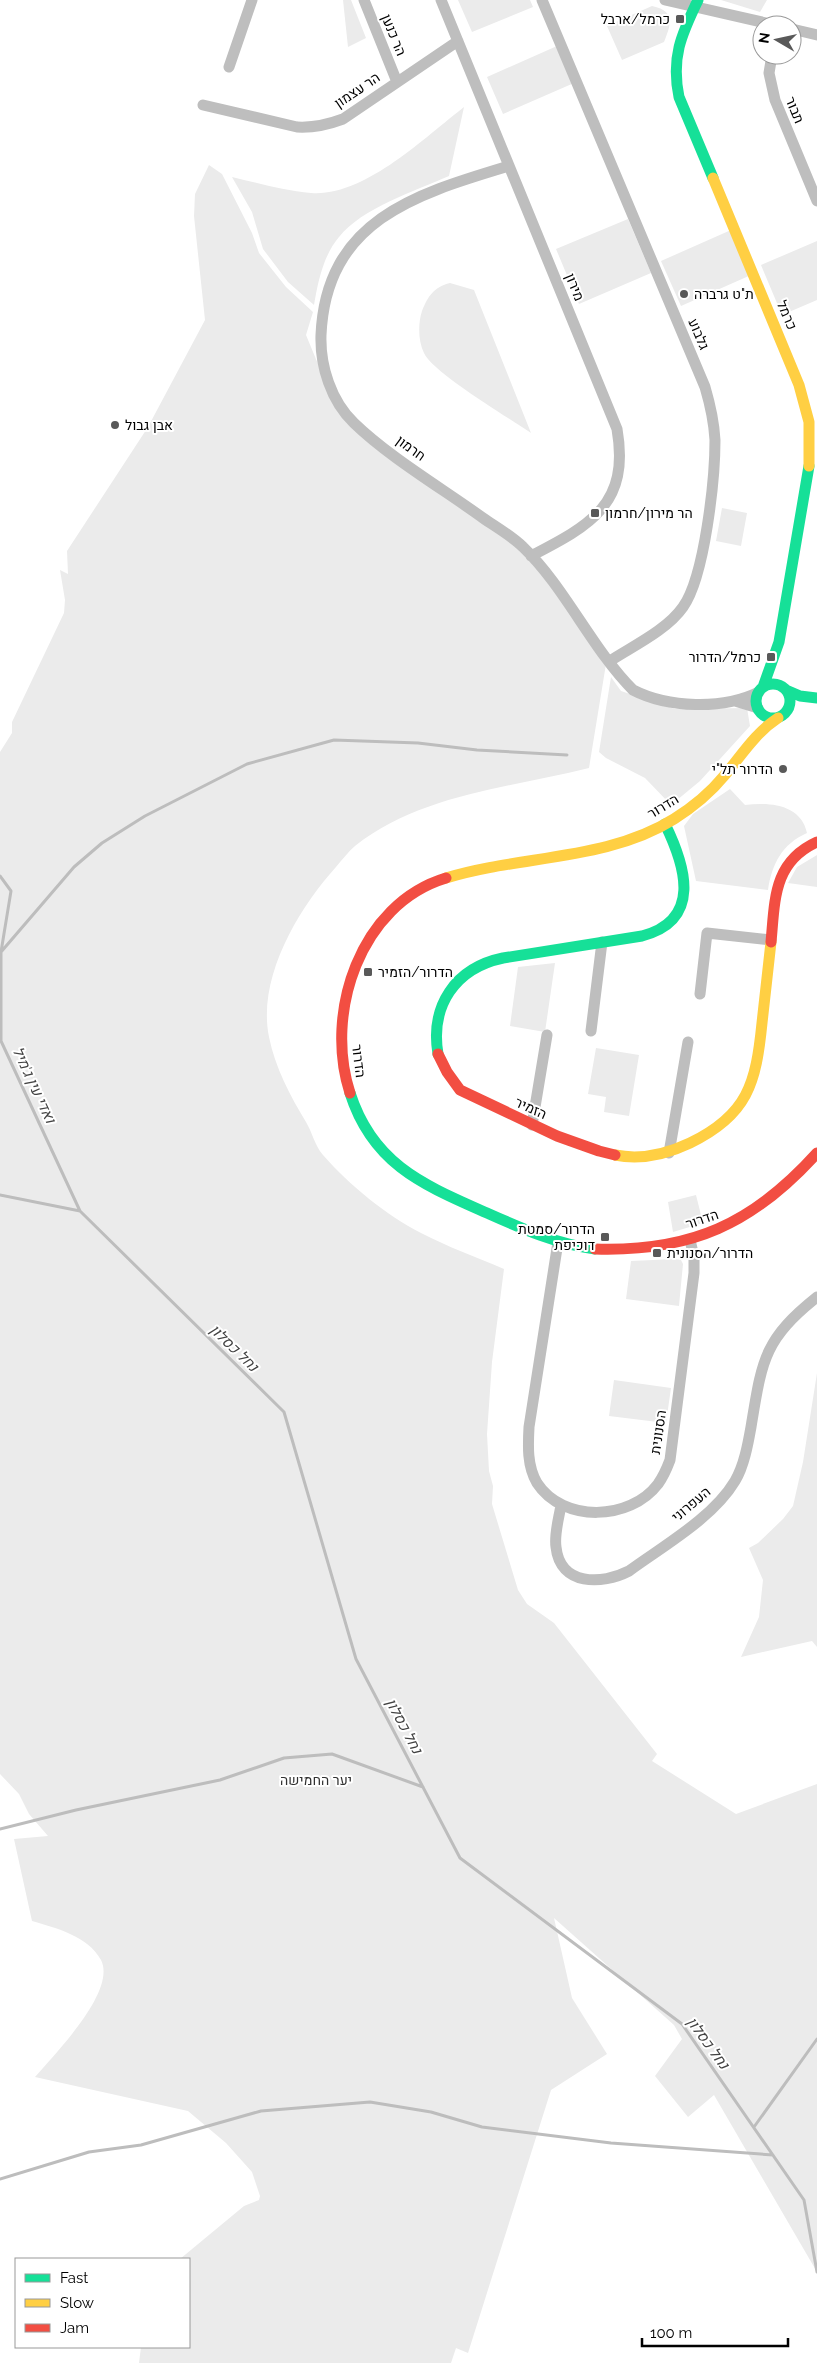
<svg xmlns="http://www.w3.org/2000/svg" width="817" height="2363" font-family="Raleway,Heebo,sans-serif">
	<rect width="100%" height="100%" fill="#fff"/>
	<path fill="#ebebeb" d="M343 0H351L366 38 348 47Z
		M458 0H530L533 7 472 32Z
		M721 0H767L760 12Z
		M652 6C676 11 671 24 664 42L622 60 607 26Z
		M557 46 574 83 503 114 487 77Z
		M464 107 449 176C415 191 362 208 339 237 323 256 318 282 314 305L288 282 263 249 252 212 232 177C258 183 284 191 311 193 364 197 424 138 464 107Z
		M209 165 222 174 252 233 259 253 286 287 313 312 306 335 325 381 354 421 533 556 606 664 589 768C510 788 421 794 355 846 348 852 342 860 336 867 298 909 257 978 269 1037 275 1067 290 1096 306 1122 312 1132 315 1146 323 1155 349 1185 386 1215 421 1233 448 1247 476 1257 504 1269L492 1362 487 1434 489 1471 493 1486 492 1504 518 1590 527 1604 554 1623 657 1754 652 1761 736 1814 817 1784V2272L714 2095 688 2117 655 2076 682 2039 674 2025 554 1918 572 1998 607 2054 551 2090 468 2353 456 2348 451 2363H139L141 2347H189V2259H180L244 2206 259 2200 260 2196 252 2172 226 2143 188 2111 35 2077C54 2055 117 1991 101 1960 88 1936 56 1928 32 1921L14 1839 48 1836 29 1814 19 1794 0 1774V752L12 733V722L64 613 65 600 60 570 68 574 67 551 148 427 205 320 194 216 195 194Z
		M628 219 651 273 579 304 556 249Z
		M731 230 751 275 681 306 661 261Z
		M817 241V300L782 315 761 265Z
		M450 283 474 290 531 433C509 418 432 372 424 353 418 341 418 323 422 311 428 296 434 287 450 283Z
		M722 508 747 513 741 546 716 541Z
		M611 677 621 691 675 709 747 708 750 726 700 781 671 805 645 778 606 758 599 752Z
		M730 789 745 805C769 802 801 804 807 833 782 844 772 864 768 890L696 881 684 826 693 814Z
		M817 855V887L788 883 797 867Z
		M555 963 545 1032 510 1026 518 967Z
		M596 1048 639 1055 629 1116 604 1112 606 1097 588 1094Z
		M696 1195 703 1223 673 1232 668 1202Z
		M675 1259 681 1260 683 1264 679 1306 626 1299 631 1261Z
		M817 1373V1647L812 1641 741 1657 759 1617 763 1580 749 1548 758 1543 783 1519 793 1506 803 1462Z
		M614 1380 671 1388 666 1423 609 1416Z"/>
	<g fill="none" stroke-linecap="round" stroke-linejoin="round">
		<path stroke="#bdbdbd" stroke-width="3" d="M0 876 11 891 1 952V1041L80 1211
			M1 952 74 867 102 843 145 816 247 764 334 740 418 743 477 750 567 755
			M0 1195 80 1211 284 1412 356 1659 460 1858 682 2024 804 2200 817 2272
			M0 1829 76 1810 220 1780 284 1758 332 1754 423 1787
			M754 2127 817 2039
			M0 2179 89 2152 141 2145 261 2111 370 2102 431 2112 482 2127 611 2143 773 2155"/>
		<path stroke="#bebebe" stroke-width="11" d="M364 0 397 82
			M441 0 617 429C630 504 591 525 531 556
			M542 0 705 387C710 404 714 422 715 440 715 478 705 576 683 607 667 630 633 646 610 661
			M665 0 775 25
			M792 29 817 35
			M772 55 769 73 775 100 817 201
			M229 67 252 0
			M203 105 297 127C314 128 327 125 343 119L458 41
			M509 166C416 194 326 220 321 335 320 366 331 401 354 423 389 457 443 489 483 518 496 527 512 536 523 547 565 587 592 649 633 690 668 708 723 710 759 692
			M735 701 758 708
			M700 994 707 933 771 940
			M591 1031 602 942
			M532 1125 547 1035
			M669 1153 688 1042
			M558 1242 529 1427C528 1446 527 1466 537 1483 563 1523 630 1521 658 1484 663 1477 667 1468 670 1460L694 1273V1257L690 1240
			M561 1505C559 1518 554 1534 556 1547 560 1586 602 1585 629 1571 663 1546 713 1518 735 1481 744 1466 748 1444 751 1427 762 1361 763 1340 817 1297"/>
		<path stroke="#16e098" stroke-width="11" d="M698 0C681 35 671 58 679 97L713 178
			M756 701a17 17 0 1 1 34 0a17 17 0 1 1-34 0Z
			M763 687 779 642 809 466
			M786 690 800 696 817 698
			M438 1054C430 1006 455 968 503 958L642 936C702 920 686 867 665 824
			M350 1093C373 1165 424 1185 487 1213 523 1229 556 1244 595 1249"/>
		<path stroke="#ffcf43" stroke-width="11" d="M713 178 799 385 809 422V466
			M446 878C521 855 607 861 674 819 693 807 710 793 724 776 741 756 755 733 778 718
			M615 1155C640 1160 667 1154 690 1143 748 1115 756 1083 762 1023 765 996 768 969 771 942"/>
		<path stroke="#f24e42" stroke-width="11" d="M771 942C775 900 773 862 817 842
			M438 1054 447 1072 460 1090 557 1136 599 1151 615 1155
			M350 1093C324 1013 360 904 446 878
			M595 1249C691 1252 753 1224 817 1153"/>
	</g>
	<g fill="#595959" stroke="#fff" stroke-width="2">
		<rect x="675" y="14" width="10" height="10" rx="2.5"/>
		<circle cx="684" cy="294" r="5"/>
		<circle cx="115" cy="425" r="5"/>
		<rect x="590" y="508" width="10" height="10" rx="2.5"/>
		<rect x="766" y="652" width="10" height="10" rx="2.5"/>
		<circle cx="783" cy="769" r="5"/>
		<rect x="363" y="967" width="10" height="10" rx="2.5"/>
		<rect x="600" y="1232" width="10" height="10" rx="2.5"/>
		<rect x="652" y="1248" width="10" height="10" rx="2.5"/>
	</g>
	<g text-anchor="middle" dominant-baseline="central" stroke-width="4" stroke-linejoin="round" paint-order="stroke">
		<g font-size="14" fill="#000" stroke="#fff" text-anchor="start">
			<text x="670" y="19" text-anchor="end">כרמל/ארבל</text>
			<text x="694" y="294">ת"ט גרברה</text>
			<text x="125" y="425">אבן גבול</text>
			<text x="605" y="513">הר מירון/חרמון</text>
			<text x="761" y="657" text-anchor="end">כרמל/הדרור</text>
			<text x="773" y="769" text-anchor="end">הדרור תל"י</text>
			<text x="378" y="972">הדרור/הזמיר</text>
			<text x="595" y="1229" text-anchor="end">הדרור/סמטת<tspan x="595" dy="16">דוכיפת</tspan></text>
			<text x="667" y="1253">הדרור/הסנונית</text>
		</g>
		<g font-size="14" fill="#000" stroke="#fff">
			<text transform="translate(394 35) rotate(68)">הר כנען</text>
			<text transform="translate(357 90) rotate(-34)">הר עצמון</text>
			<text transform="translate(795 110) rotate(68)">תבור</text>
			<text transform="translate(575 287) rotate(68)">מירון</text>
			<text transform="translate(787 315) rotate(67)">כרמל</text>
			<text transform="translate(699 334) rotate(67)">גלבוע</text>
			<text transform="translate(411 448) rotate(36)">חרמון</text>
			<text transform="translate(663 806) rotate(-31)">הדרור</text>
			<text transform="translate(359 1061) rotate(83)">הדרור</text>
			<text transform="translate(531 1108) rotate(24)">הזמיר</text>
			<text transform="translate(702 1219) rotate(-19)">הדרור</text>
			<text transform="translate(658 1432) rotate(-82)">הסנונית</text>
			<text transform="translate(691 1504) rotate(-40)">העפרוני</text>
		</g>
		<g font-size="14" fill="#313131" stroke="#fff">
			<text x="316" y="1780">יער החמישה</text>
		</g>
		<g font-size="15" font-style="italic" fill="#424242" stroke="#fff">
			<text transform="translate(34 1085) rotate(65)">ואדי עין ג'מיל</text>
			<text transform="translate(234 1348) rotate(44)">נחל כסלון</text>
			<text transform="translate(404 1726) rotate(62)">נחל כסלון</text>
			<text transform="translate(708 2043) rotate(54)">נחל כסלון</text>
		</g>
	</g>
	<rect x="15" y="2258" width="175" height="90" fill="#ffffff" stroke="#999999"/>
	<rect x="25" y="2274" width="25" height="8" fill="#16e098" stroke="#999999"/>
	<text x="60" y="2283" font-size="15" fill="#000000">Fast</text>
	<rect x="25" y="2299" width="25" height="8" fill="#ffcf43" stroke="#999999"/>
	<text x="60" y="2308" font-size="15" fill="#000000">Slow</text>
	<rect x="25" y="2324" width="25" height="8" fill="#f24e42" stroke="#999999"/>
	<text x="60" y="2333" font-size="15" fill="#000000">Jam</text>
	<g transform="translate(777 40) rotate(279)"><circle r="24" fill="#ffffff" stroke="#999999"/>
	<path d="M0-4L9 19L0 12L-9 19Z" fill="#595959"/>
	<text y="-8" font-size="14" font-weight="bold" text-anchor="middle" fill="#000000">N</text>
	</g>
	<path d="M642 2338v8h146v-8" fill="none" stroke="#000000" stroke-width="2.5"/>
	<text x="650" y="2338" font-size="15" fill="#000000" stroke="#ffffff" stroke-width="4" paint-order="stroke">100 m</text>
</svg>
